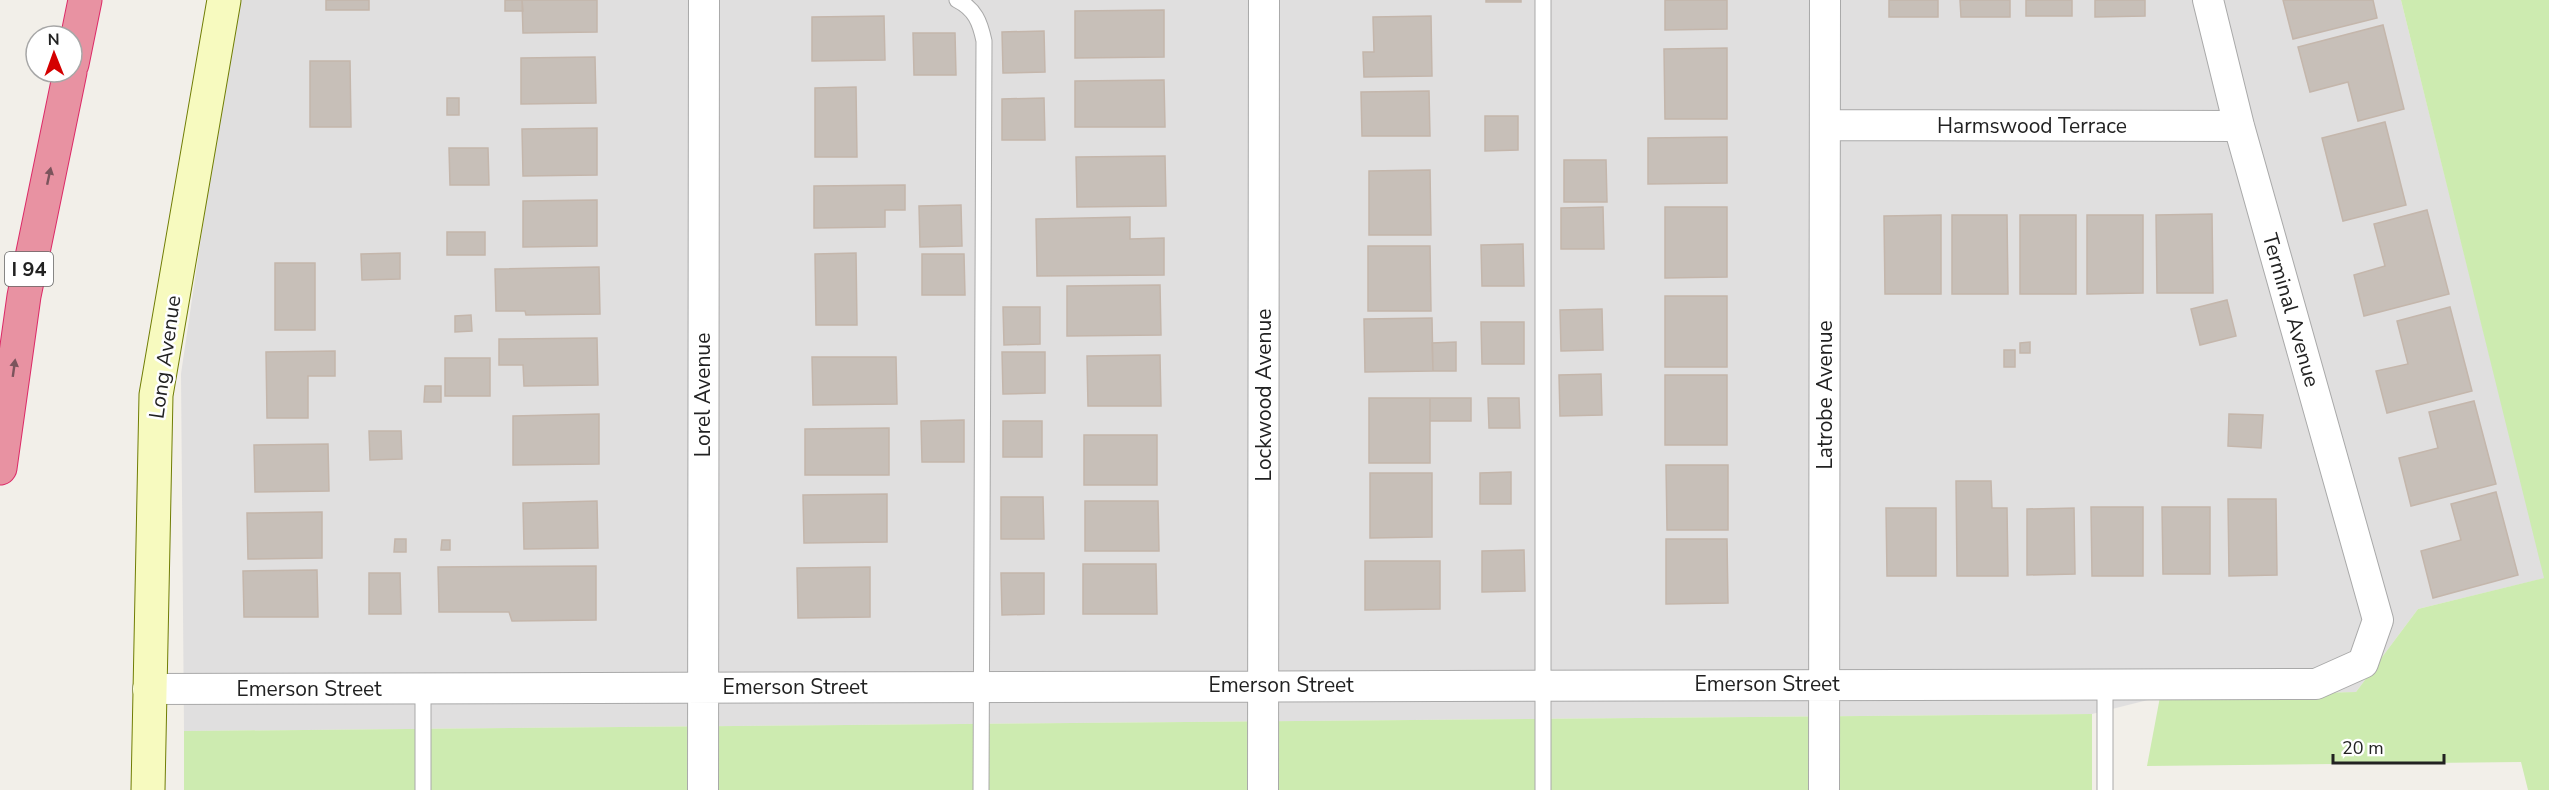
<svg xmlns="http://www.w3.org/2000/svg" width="2549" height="790" font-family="'Nunito Sans',sans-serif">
	<rect width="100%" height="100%" fill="#f2efe9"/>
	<path fill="#e0dfdf" d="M236 0H2401L2545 578 2418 609 2356 692 2160 697 2092 714 184 731 181 374Z"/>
	<path fill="#cdebb0" d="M2401 0H2549V790H2528L2521 762 2147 766 2160 697 2356 692 2418 609 2544 578Z
		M2092 714V790H184V731Z"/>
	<path fill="#c7bfb8" stroke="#c4b6ab" stroke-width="1.5" d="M326 0H369V10H326Z
		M505 0H522L523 11H505Z
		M522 0H597V32L523 33Z
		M1486 0H1521V2H1486Z
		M1665 0H1727V29L1665 30Z
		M1889 0H1938V17H1889Z
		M1960 0H2010V17H1961Z
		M2026 0H2072V16H2026Z
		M2095 0H2145V16L2095 17Z
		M2283 0H2373L2377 18 2293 39Z
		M1164 10V57L1075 58V11Z
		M884 16 885 60 812 61V17Z
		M1431 16 1432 76 1364 77 1363 52H1374L1373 17Z
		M2383 25 2404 109 2358 121 2348 82 2310 92 2298 47Z
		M1044 31 1045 72 1003 73 1002 32Z
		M913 33H955L956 75H914Z
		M1727 48V119H1665L1664 49Z
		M595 57 596 103 521 104V58Z
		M310 61H350L351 127H310Z
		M1164 80 1165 127H1075V81Z
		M856 87 857 157H815V88Z
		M1429 91 1430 136H1362L1361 92Z
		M447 98H459V115H447Z
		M1044 98 1045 140H1002V99Z
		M1485 116H1518V150L1485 151Z
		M2385 122 2406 205 2343 221 2322 138Z
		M597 128V175L523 176 522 129Z
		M1727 137V183L1648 184V138Z
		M449 148H488L489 185H450Z
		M1165 156 1166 206 1077 207 1076 157Z
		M1564 160H1606L1607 202H1564Z
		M1430 170 1431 235H1369V171Z
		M905 185V210H885V227L814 228V186Z
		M597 200V246L523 247V201Z
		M961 205 962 246 920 247 919 206Z
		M1603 207 1604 249H1561V208Z
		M1665 207H1727V277L1665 278Z
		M2427 210 2449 294 2364 316 2354 275 2385 266 2374 224Z
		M2212 214 2213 293H2157L2156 215Z
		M1941 215V294H1885L1884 216Z
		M1952 215H2007L2008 294H1952Z
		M2020 215H2076V294H2020Z
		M2087 215H2143V293L2087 294Z
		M1130 217V239L1164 238V275L1037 276 1036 219Z
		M447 232H485V255H447Z
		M1523 244 1524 286H1482L1481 245Z
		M1368 246H1430L1431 311H1368Z
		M400 253V279L362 280 361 254Z
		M856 253 857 325H816L815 254Z
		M922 254H964L965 295H922Z
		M275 263H315V330H275Z
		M599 267 600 314 526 315 525 311H496L495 269Z
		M1160 285 1161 335 1067 336V286Z
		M1665 296H1727V367H1665Z
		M2227 300 2236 336 2200 345 2191 309Z
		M1003 307H1040V344L1004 345Z
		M2450 307 2472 391 2387 413 2376 371 2408 364 2397 321Z
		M1602 309 1603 350 1561 351 1560 310Z
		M471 315 472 331 455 332V316Z
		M1432 318 1433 371 1365 372 1364 319Z
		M1481 322H1524V364H1482Z
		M597 338 598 385 524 386 523 365H499V339Z
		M1456 342V371H1433L1432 343Z
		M2030 342V353H2020V343Z
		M2004 350H2015V367H2004Z
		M335 351V376H308V418H267L266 352Z
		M1002 352H1045V393L1003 394Z
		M1160 355 1161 406H1088L1087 356Z
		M812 357H896L897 404 813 405Z
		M445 358H490V396H445Z
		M1601 374 1602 415 1560 416 1559 375Z
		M1665 375H1727V445H1665Z
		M425 386H441V402H424Z
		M1369 398H1430V463H1369Z
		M1430 398H1471V421H1430Z
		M1488 398H1519L1520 428H1489Z
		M2474 401 2496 484 2411 506 2399 458 2438 448 2429 412Z
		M599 414V464L513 465V416Z
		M2229 414 2263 415 2261 448 2228 446Z
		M964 420V462H922L921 421Z
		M1003 421H1042V457H1003Z
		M889 428V475H805V429Z
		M369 431H401L402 459 370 460Z
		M1084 435H1157V485H1084Z
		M328 444 329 491 255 492 254 445Z
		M1666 465H1728V530H1667Z
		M1511 472V504H1480V473Z
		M1370 473H1432V537L1370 538Z
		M1956 481H1991L1992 508H2007L2008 576H1957Z
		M2496 492 2518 575 2433 598 2421 551 2461 540 2451 504Z
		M887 494V542L804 543 803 495Z
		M1001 497H1043L1044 539H1001Z
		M2228 499H2276L2277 575 2229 576Z
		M597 501 598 548 524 549 523 503Z
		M1085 501H1158L1159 551H1085Z
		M2091 507H2143V576H2092Z
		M2162 507H2210V574H2163Z
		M1886 508H1936V576H1887Z
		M2074 508 2075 574 2027 575V509Z
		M322 512V558L248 559 247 513Z
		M395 539H406V552H394Z
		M1666 539H1727L1728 603 1666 604Z
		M442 540H450V550H441Z
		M1524 550 1525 591 1482 592V551Z
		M1365 561H1440V609L1365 610Z
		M1083 564H1156L1157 614H1083Z
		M596 566V620L512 621 509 612H439L438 567Z
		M870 567V617L798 618 797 568Z
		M317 570 318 617H244L243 571Z
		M369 573H400L401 614H369Z
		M1001 573H1044V614L1002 615Z"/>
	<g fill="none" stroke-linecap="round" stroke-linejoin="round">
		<defs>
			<path id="lane" d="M957 0C975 9 980 22 984 41L981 790
				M1543 0V790
				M423 790V688
				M2105 790V684"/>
			<path id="street" d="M1825 125 2239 126
				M148 689 2316 684 2363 663 2378 620 2239 126 2208 0
				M703 790 704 0
				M1263 790 1264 0
				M1824 790 1825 0"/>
			<path id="secondary" d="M148 790 156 395 224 0"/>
			<path id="highway" d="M72 64 85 0
				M0 468 24 296 70 72"/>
		</defs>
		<use href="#lane" stroke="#a9a9a9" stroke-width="17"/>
		<use href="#street" stroke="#a9a9a9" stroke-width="32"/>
		<use href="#secondary" stroke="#707d05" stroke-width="35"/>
		<use href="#highway" stroke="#dc2a67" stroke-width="35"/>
		<use href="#lane" stroke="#fff" stroke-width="15"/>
		<use href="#street" stroke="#fff" stroke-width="30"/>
		<use href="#secondary" stroke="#f7fabf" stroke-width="33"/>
		<use href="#highway" stroke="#e892a2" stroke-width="33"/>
	</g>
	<defs><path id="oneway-solid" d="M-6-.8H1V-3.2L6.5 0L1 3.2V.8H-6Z" transform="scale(1.5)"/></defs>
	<g fill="#7b545c">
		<use href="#oneway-solid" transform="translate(49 176) rotate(-78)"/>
		<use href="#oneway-solid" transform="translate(14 368) rotate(-82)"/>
	</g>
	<g text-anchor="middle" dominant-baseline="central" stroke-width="5" stroke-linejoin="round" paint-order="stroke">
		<rect fill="#fff" stroke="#646464" stroke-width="1.5" x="5" y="252" width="48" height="34" rx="4.5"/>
		<g font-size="20" font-weight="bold" fill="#222">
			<text x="29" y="269">I 94</text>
		</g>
		<g font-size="21" fill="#222" stroke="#fff">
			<text x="2032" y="126">Harmswood Terrace</text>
			<text transform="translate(2291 310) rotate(74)">Terminal Avenue</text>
			<text transform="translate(165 357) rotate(-82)">Long Avenue</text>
			<text transform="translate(703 395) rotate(-90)">Lorel Avenue</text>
			<text transform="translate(1264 395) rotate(-90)">Lockwood Avenue</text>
			<text transform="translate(1825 395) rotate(-90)">Latrobe Avenue</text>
			<text x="1767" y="684">Emerson Street</text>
			<text x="1281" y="685">Emerson Street</text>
			<text x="795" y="687">Emerson Street</text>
			<text x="309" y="689">Emerson Street</text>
		</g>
	</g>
	<g transform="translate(54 54) rotate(359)"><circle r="28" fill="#ffffff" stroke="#a7a7a7" stroke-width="1.5"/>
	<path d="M0-4.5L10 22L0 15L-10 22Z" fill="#d40000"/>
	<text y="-9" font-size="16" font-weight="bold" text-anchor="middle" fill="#222222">N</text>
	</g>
	<path d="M2333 754v9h111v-9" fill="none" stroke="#222222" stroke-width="3"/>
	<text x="2342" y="754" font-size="18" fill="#222222" stroke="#ffffff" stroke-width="4.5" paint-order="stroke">20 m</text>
</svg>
